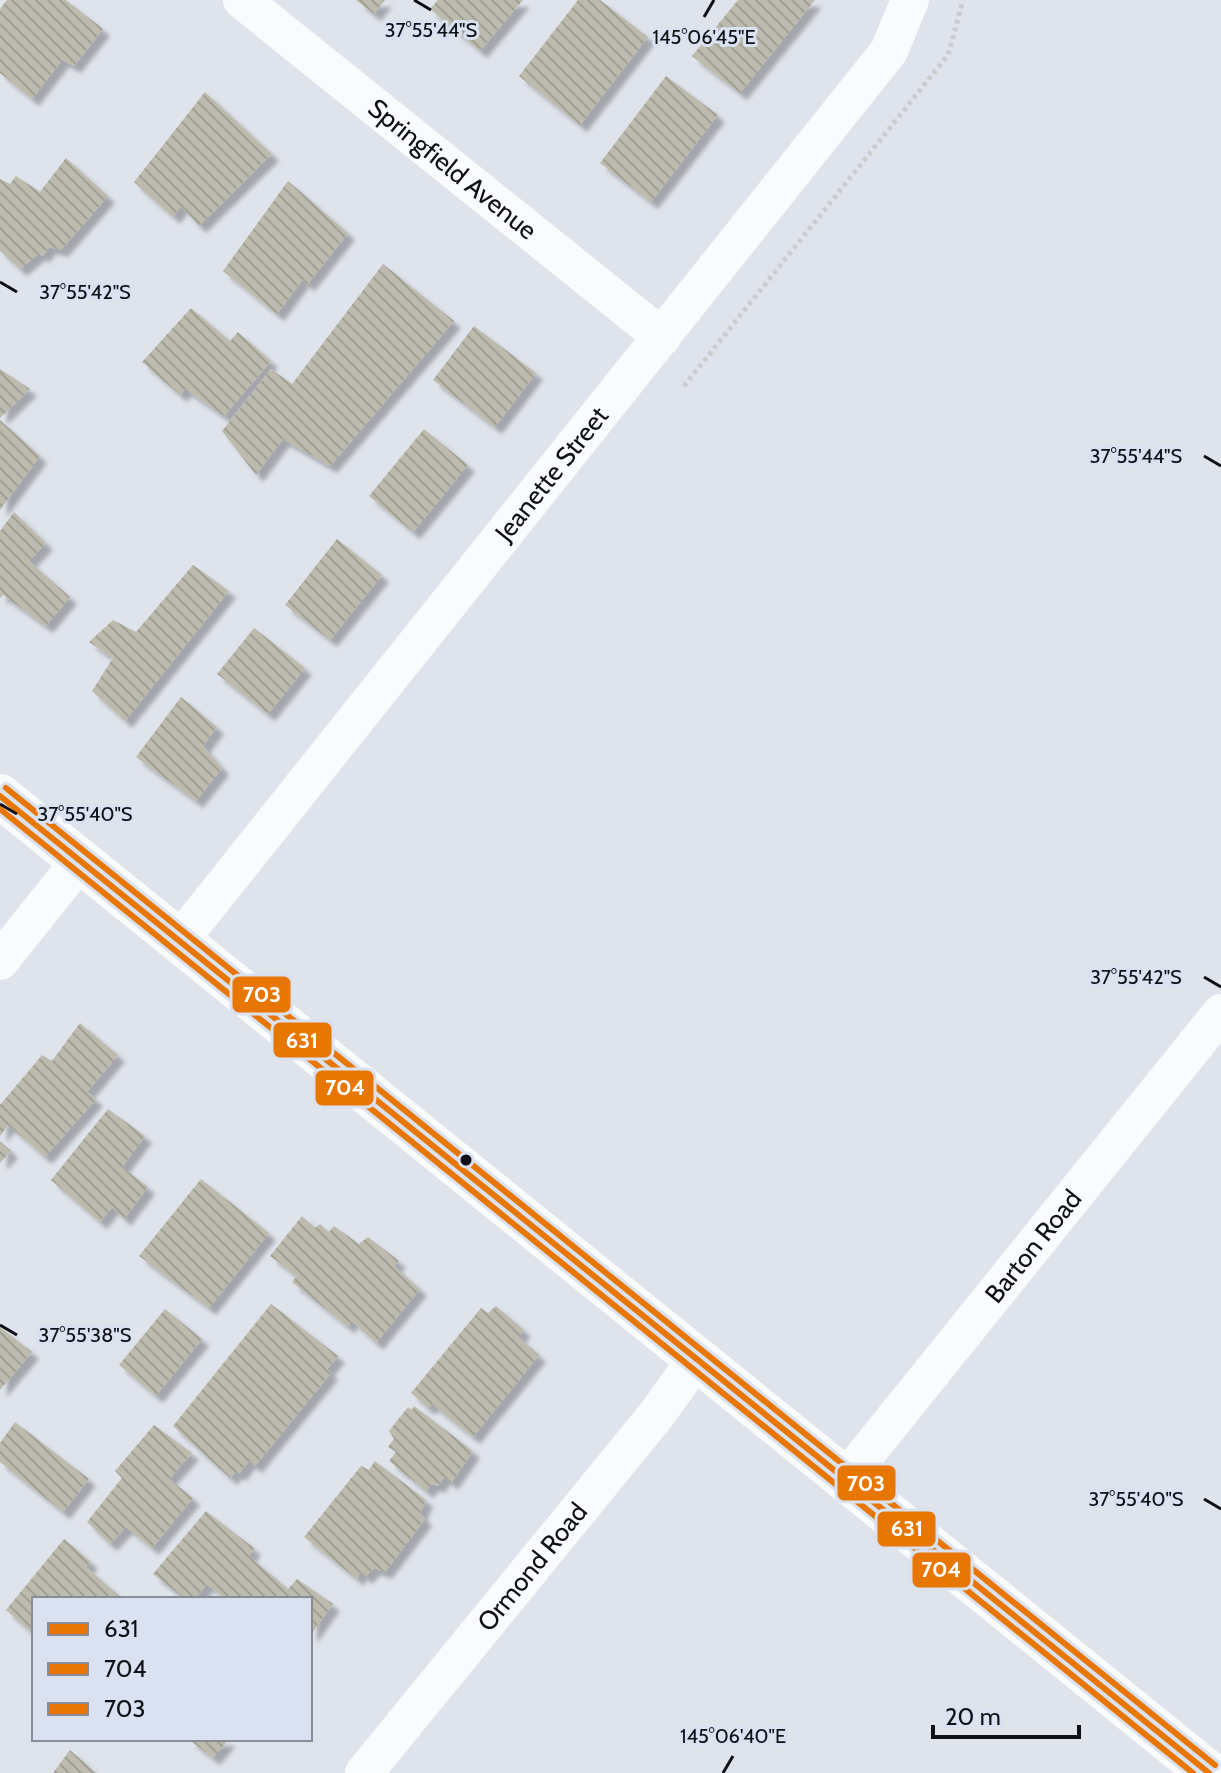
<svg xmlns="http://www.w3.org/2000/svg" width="1221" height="1773" font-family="Cabin,sans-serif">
	<defs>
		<pattern id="building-back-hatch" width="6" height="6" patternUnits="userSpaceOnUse" patternTransform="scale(2)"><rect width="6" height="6" fill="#bcbbad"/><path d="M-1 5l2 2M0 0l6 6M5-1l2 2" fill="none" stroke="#a0a094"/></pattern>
		<filter id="shadow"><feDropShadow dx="7" dy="7" stdDeviation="2" flood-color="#0004"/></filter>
	</defs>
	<rect width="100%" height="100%" fill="#dfe3eb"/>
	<path fill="url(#building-back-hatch)" filter="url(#shadow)" d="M7 0H66L103 29 74 66 62 60 32 99 0 73V9Z
		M356 0H385L374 14Z
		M438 0H523L480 51 430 9Z
		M578 0H600L648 37 580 125 519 76Z
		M738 0H815L740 93 692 56Z
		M666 76 718 115 651 202 600 163Z
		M205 92 272 154 199 226 181 206 173 217 134 182Z
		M66 158 108 196 61 250 49 247 43 256 39 253 20 269 0 251V179L10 184 16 176 40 192Z
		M288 181 348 233 307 285 303 279 277 314 223 271Z
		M383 264 454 321 330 466 283 439 256 475 222 431 271 369 292 384Z
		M191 308 230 341 238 332 271 361 224 416 185 389 180 395 142 362Z
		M474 326 536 373 495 427 433 380Z
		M0 369 30 389 0 418Z
		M0 420 40 456 0 510Z
		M424 429 468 465 413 532 369 496Z
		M14 512 46 543 29 561 70 597 46 626 3 595 0 598V531Z
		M337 539 382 575 330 640 285 605Z
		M193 565 229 591 125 721 92 691 113 658 89 642 113 620 136 632Z
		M254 628 305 668 268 714 217 674Z
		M181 697 217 727 203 746 222 768 196 801 136 757Z
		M80 1023 118 1055 87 1092 96 1099 45 1157 8 1125 0 1136V1105L42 1055 52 1061Z
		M108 1109 145 1136 122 1167 148 1187 124 1219 112 1207 100 1222 51 1180Z
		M0 1141 11 1151 0 1163Z
		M201 1179 269 1233 209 1308 139 1256Z
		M302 1216 315 1228 320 1224 329 1232 334 1226 359 1244 368 1237 399 1261 394 1266 420 1289 376 1343 351 1320 348 1327 292 1282 297 1276 270 1256Z
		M271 1304 338 1356 327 1369 331 1373 255 1466 249 1461 239 1474 235 1472 230 1478 173 1426Z
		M496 1306 524 1330 518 1337 539 1355 473 1437 432 1404 428 1408 411 1393 481 1308 488 1313Z
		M165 1309 202 1339 156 1396 119 1365Z
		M0 1327 32 1352 0 1390Z
		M414 1406 473 1451 451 1483 444 1477 438 1486 432 1484 426 1491 389 1461 396 1452 388 1447 394 1439 389 1431 408 1407 412 1410Z
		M15 1422 89 1479 63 1512 0 1462V1443Z
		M154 1425 192 1453 169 1479 193 1498 152 1548 126 1527 110 1544 87 1522 122 1478 115 1471Z
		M375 1461 426 1500 420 1513 425 1519 385 1572 374 1568 365 1577 360 1572 357 1579 304 1537 361 1466 369 1470Z
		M206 1511 254 1548 249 1556 288 1589 297 1579 333 1604 310 1636V1599H225L207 1584 195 1599H185L153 1574Z
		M64 1539 91 1562 86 1567 123 1599H34V1635L6 1610Z
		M188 1739H229L213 1758Z
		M70 1750 96 1773H53Z"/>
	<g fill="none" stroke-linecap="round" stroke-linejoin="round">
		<path stroke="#cbccce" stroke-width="5" stroke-dasharray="4 4" stroke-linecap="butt" d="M684 386 948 55 963 0"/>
		<g stroke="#fafbfc" stroke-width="38">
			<path id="s1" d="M242 0 662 337"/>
			<path id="s2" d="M180 940 889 51 910 0"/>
			<path d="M0 961 80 861"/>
			<path id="s3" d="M845 1480 1221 1013"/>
			<path id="s4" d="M364 1773 657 1414 697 1358"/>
		</g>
		<path stroke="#fafbfc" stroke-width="44" d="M0 796 1209 1773"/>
		<defs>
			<path id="bus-1" d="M0 796 1209 1773"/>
			<path id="bus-2" d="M0 809 1193 1773"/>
			<path id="bus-3" d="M6 788 1215 1765"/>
		</defs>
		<use href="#bus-1" stroke="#dae1f0" stroke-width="12"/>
		<use href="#bus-2" stroke="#dae1f0" stroke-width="12"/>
		<use href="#bus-3" stroke="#dae1f0" stroke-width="12"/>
		<use href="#bus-1" stroke="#e77702" stroke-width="6"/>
		<use href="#bus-2" stroke="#e77702" stroke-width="6"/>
		<use href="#bus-3" stroke="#e77702" stroke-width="6"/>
	</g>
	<path fill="none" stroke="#0e1015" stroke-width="3" d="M414 0 431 10M704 17 714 0M0 282 17 292M1204 456 1221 466M0 804 17 814M1204 977 1221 987M0 1325 17 1335M1204 1499 1221 1509M723 1773 733 1756"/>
	<circle fill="#0e1015" stroke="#dae1f0" stroke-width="3" cx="466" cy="1160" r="7"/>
	<g text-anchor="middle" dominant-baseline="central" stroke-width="6" stroke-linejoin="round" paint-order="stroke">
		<g font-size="26" fill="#0e1015" stroke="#dae1f0">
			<text stroke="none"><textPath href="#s1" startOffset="270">Springfield Avenue</textPath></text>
			<text stroke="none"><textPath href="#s2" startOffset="596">Jeanette Street</textPath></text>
			<text stroke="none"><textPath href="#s3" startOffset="300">Barton Road</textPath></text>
			<text stroke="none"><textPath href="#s4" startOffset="266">Ormond Road</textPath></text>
		</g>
	</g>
	<g font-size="20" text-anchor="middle" fill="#0e1015" stroke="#dae1f0" stroke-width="6" stroke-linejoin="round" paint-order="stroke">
		<text x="431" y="37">37°55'44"S</text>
		<text x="704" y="44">145°06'45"E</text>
		<text x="85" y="299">37°55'42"S</text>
		<text x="1136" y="463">37°55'44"S</text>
		<text x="85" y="821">37°55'40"S</text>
		<text x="1136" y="984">37°55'42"S</text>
		<text x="85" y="1342">37°55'38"S</text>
		<text x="1136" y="1506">37°55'40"S</text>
		<text x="733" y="1743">145°06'40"E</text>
	</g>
	<g stroke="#dae1f0" stroke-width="3">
		<rect x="231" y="975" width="61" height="39" rx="8" fill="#e77702"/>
		<rect x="272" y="1021" width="61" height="38" rx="8" fill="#e77702"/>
		<rect x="314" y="1069" width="61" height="38" rx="8" fill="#e77702"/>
		<rect x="836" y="1464" width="61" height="38" rx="8" fill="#e77702"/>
		<rect x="876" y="1510" width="61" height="38" rx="8" fill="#e77702"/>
		<rect x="911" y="1551" width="61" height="38" rx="8" fill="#e77702"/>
	</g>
	<g font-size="22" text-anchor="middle" font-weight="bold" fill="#fff">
		<text x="262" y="1002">703</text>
		<text x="302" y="1048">631</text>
		<text x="345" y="1095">704</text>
		<text x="866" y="1491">703</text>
		<text x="907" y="1536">631</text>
		<text x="941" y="1577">704</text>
	</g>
	<rect x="32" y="1597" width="280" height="144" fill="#dae1f0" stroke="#888d98" stroke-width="2"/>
	<rect x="48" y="1623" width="40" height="12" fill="#e77702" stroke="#888d98" stroke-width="2"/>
	<text x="104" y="1637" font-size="24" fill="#0e1015">631</text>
	<rect x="48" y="1663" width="40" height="12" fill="#e77702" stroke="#888d98" stroke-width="2"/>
	<text x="104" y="1677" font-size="24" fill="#0e1015">704</text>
	<rect x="48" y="1703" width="40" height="12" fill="#e77702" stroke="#888d98" stroke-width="2"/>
	<text x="104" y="1717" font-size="24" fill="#0e1015">703</text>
	<path d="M933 1725v12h146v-12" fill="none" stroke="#0e1015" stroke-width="4"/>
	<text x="945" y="1725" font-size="24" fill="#0e1015" stroke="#dae1f0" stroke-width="6" paint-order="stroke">20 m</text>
</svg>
